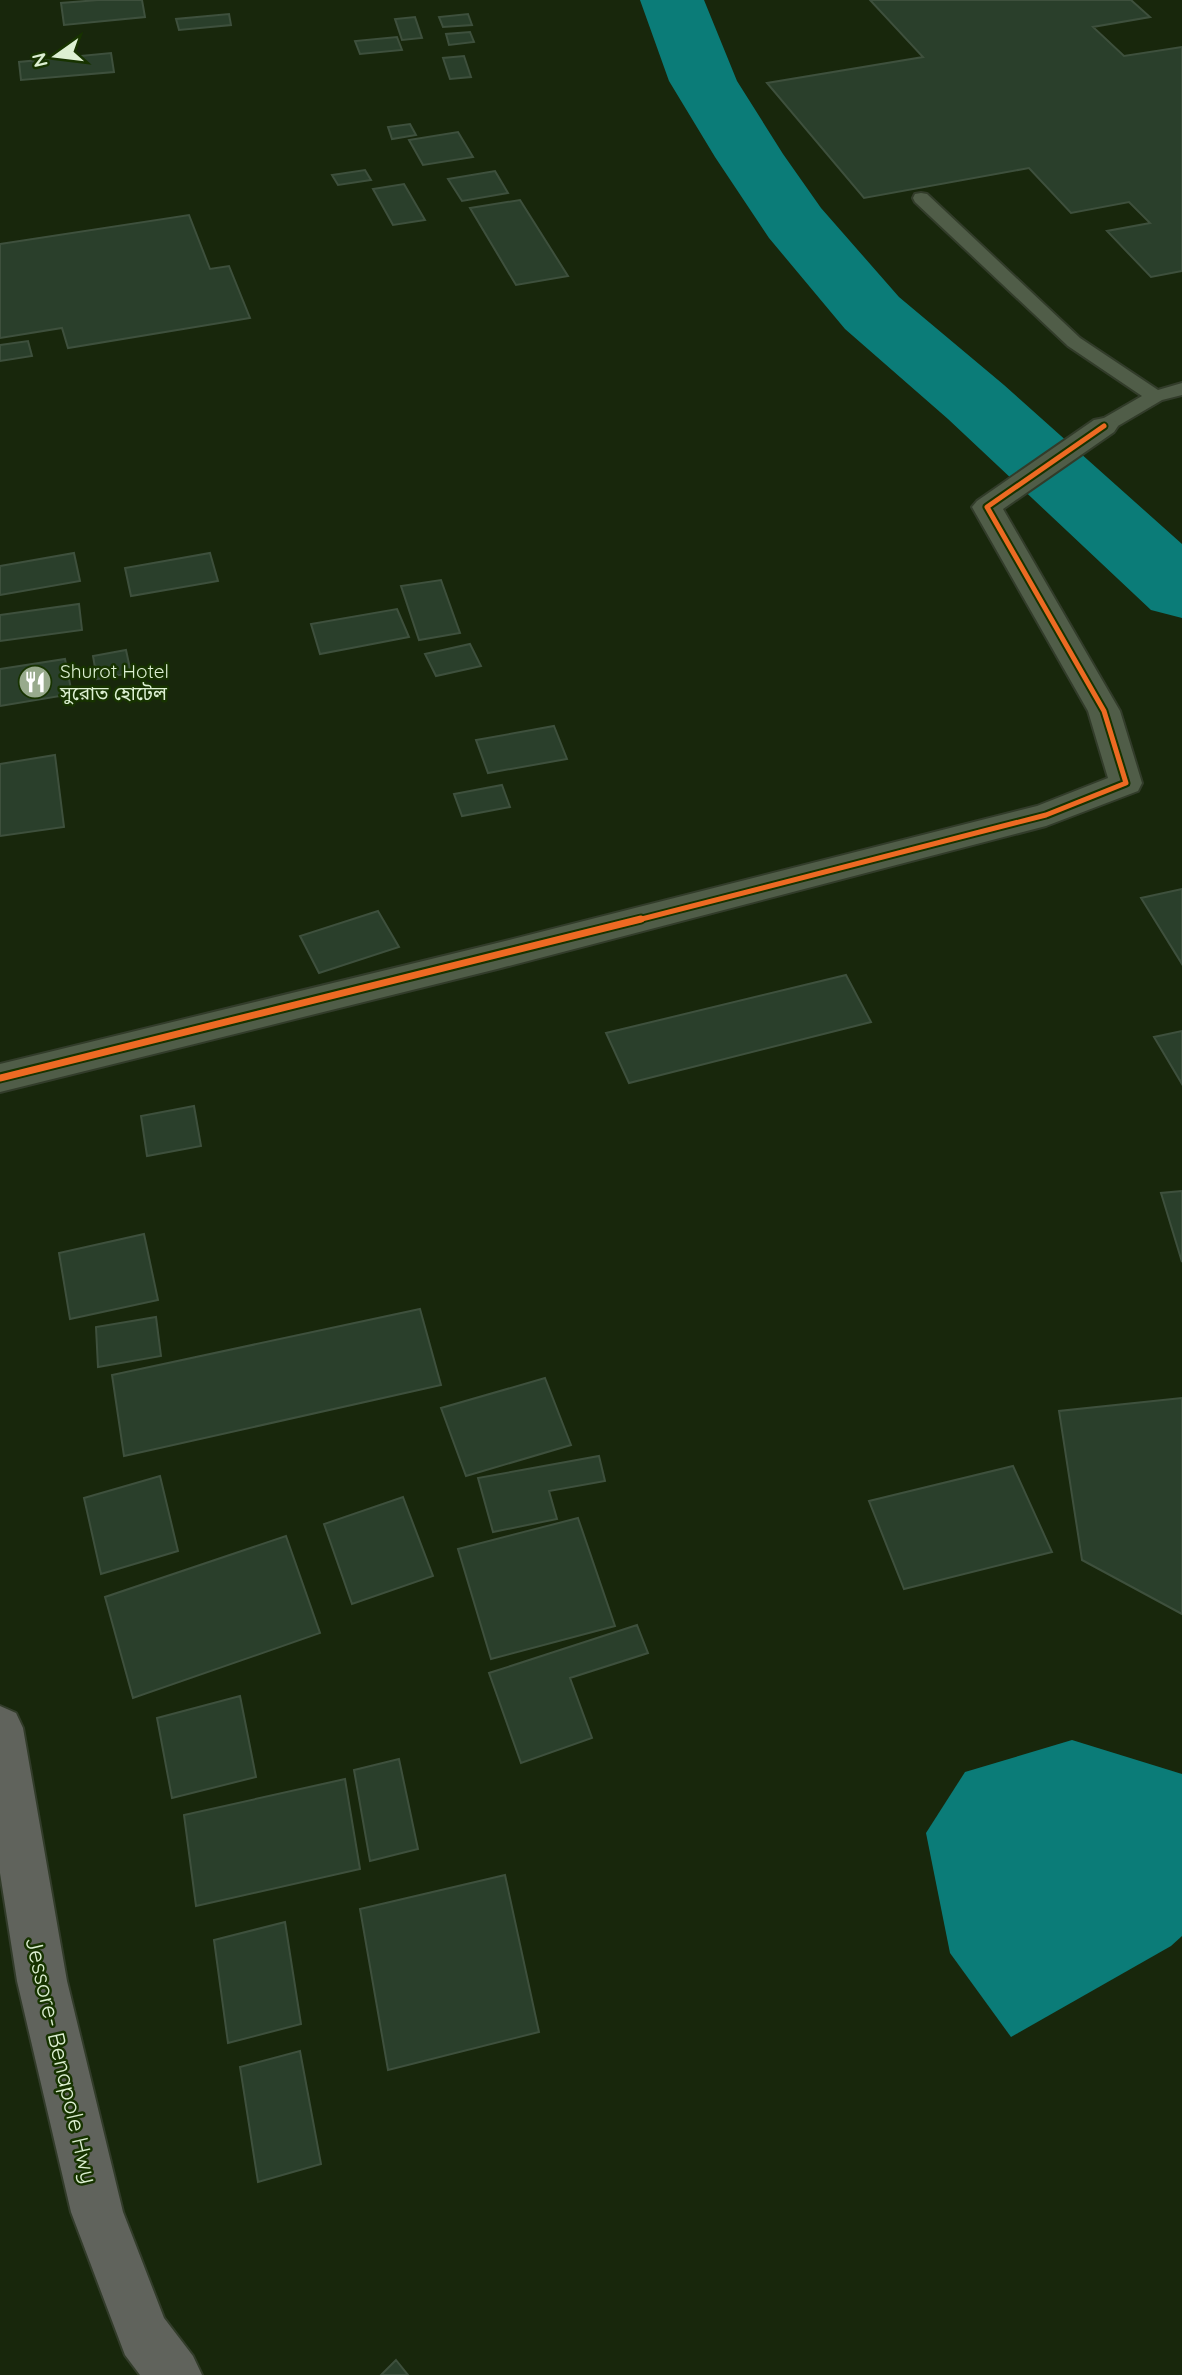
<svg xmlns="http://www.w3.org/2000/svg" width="1182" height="2375" font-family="Quicksand,'Noto Sans Bengali',sans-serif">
	<rect width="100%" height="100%" fill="#18270c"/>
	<path fill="#0b7c78" d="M1072 1740 1182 1774V1936L1171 1946 1011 2037 950 1953 926 1833 965 1772Z"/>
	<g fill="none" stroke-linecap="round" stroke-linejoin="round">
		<path fill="#0b7c78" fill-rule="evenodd" d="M640 0H704L737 81 783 154 821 208 899 297 1004 385 1182 544V618L1151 610 948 419 845 329 769 238 715 157 669 81Z"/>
	</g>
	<path fill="#2a3f2b" stroke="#3e503d" stroke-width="2" d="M98 0H142L145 17 64 25 61 3Z
		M870 0H1131L1150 17 1093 27 1124 56 1182 47V271L1151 277 1107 231 1150 223 1129 202 1071 213 1029 168 864 198 767 83 923 57Z
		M229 14 231 25 179 30 176 19Z
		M468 14 472 25 443 27 439 17Z
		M415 17 422 38 402 40 395 19Z
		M470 32 474 42 449 45 446 34Z
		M397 37 402 50 360 54 355 41Z
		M111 53 114 72 21 80 19 62Z
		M464 56 471 77 450 79 443 58Z
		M410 124 416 135 392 139 388 127Z
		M458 132 473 157 423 165 409 140Z
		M365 170 371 180 338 185 332 175Z
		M495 171 508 193 462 201 448 179Z
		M404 184 425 220 393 225 373 189Z
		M520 200 568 276 516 285 470 208Z
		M189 215 210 269 229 266 250 318 68 348 62 328 0 338V244Z
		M28 341 32 356 0 361V345Z
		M74 553 80 581 0 595V566Z
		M210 553 218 581 131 596 125 568Z
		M441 580 460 633 419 640 401 586Z
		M79 604 82 630 0 641V615Z
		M397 609 409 637 320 654 311 624Z
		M470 644 481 666 436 676 425 654Z
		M126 650 131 673 97 679 93 656Z
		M65 659 72 694 0 706V669Z
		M554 726 567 759 488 773 476 740Z
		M55 755 64 827 0 836V764Z
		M502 785 510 807 462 816 454 794Z
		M1182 889V964L1141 898Z
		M378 911 399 947 319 973 300 936Z
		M846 975 871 1022 629 1083 606 1033Z
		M1182 1031V1084L1154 1037Z
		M194 1106 201 1146 147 1156 141 1116Z
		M1182 1191V1262L1161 1193Z
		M144 1234 158 1300 70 1319 59 1253Z
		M420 1309 441 1385 124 1456 112 1375Z
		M156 1317 161 1356 98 1367 96 1327Z
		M545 1378 571 1445 466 1476 441 1408Z
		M1182 1398V1614L1082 1560 1059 1411Z
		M599 1456 605 1481 549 1491 557 1519 493 1532 478 1478Z
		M1013 1466 1052 1552 904 1589 869 1501Z
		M160 1476 178 1551 101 1574 84 1498Z
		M403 1497 433 1576 352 1604 324 1524Z
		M578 1518 615 1626 491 1659 458 1549Z
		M286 1536 320 1633 133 1698 105 1597Z
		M637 1625 648 1653 570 1678 592 1738 521 1763 489 1673Z
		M240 1696 256 1777 172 1798 157 1718Z
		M399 1759 418 1849 370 1861 354 1770Z
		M345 1779 360 1869 196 1906 184 1815Z
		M505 1875 539 2032 388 2070 360 1909Z
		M285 1922 301 2024 228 2043 214 1940Z
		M300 2051 321 2164 258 2182 240 2067Z
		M396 2360 408 2375H381Z"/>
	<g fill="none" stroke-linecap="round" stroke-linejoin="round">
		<defs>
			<path id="service" d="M921 193 927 194 1080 338 1158 390 1182 383V395L1162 400 1111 430H1097L1094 426 1097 422 1142 396 1068 346 915 202 913 198 915 194Z"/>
			<path id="minor" d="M1104 418 1114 420 1118 426 1114 432 1003 509 1120 711 1142 783 1138 791 1046 826 497 969 0 1092V1064L497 943 1037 806 1108 778 1088 711 972 507 977 501 1094 420Z"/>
			<path id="trunk" d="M0 1706 16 1713 23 1728 67 1981 123 2212 164 2318 193 2356 202 2375H140L125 2355 71 2212 17 1981 0 1873Z"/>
		</defs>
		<use href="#service" stroke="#323c2a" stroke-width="4"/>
		<use href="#minor" stroke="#323c2a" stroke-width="4"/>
		<use href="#trunk" stroke="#323c2a" stroke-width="4"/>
		<use href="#service" fill="#505d48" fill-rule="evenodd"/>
		<use href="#minor" fill="#505d48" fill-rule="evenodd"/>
		<use href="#trunk" fill="#60635c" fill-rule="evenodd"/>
		<defs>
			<path id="cycleway-far1" d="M634 921 1046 815 1126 783 1104 711 987 507 1104 426"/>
			<path id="cycleway" d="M0 1078 641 919"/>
		</defs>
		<use href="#cycleway-far1" stroke="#173300" stroke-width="9"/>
		<use href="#cycleway" stroke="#173300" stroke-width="11"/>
		<use href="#cycleway-far1" stroke="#ed6a23" stroke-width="5"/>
		<use href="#cycleway" stroke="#ed6a23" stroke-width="7"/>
	</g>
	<defs>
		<symbol id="restaurant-disc" viewBox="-11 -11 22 22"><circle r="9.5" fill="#98aa8d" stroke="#173300"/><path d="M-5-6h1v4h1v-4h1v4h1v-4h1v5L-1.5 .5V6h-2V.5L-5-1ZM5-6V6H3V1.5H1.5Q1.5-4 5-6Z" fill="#fff"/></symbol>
	</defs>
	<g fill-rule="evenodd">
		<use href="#restaurant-disc" x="16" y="663" width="38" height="38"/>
	</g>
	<g text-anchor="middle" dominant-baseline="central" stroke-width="5" stroke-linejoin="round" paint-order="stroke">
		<g font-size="19" fill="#ddf0d2" stroke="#173300" text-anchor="start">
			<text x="60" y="671">Shurot Hotel<tspan x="60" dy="22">সুরোত হোটেল</tspan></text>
		</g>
		<g font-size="23" fill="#ddf0d2" stroke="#173300">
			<text transform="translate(62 2060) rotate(77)">Jessore- Benapole Hwy</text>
		</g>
	</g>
	<g transform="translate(56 56) rotate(256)" stroke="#173300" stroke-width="5" paint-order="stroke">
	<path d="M0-5L12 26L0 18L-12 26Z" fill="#ddf0d2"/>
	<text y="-10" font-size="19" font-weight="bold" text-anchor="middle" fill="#ddf0d2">N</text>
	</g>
</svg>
